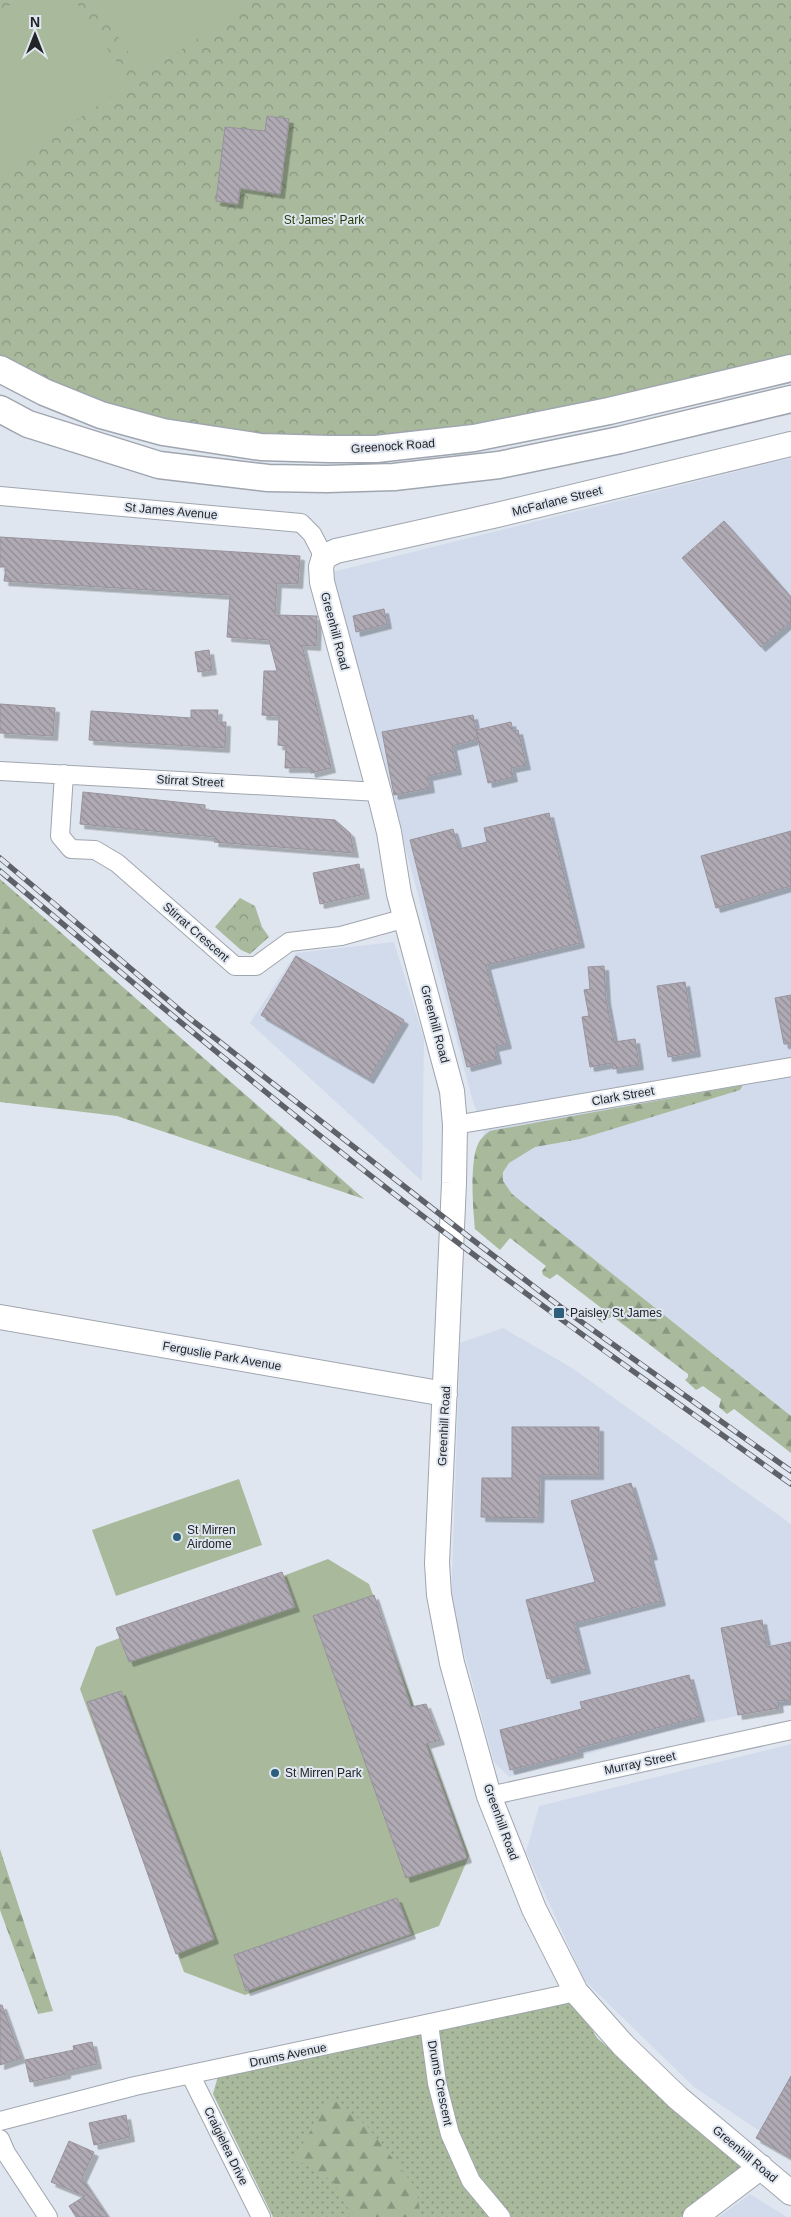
<svg xmlns="http://www.w3.org/2000/svg" width="791" height="2217" font-family="Arial,sans-serif">
	<defs>
		<pattern id="grass-dots" width="8" height="8" patternUnits="userSpaceOnUse" patternTransform="scale(1.25)"><rect width="8" height="8" fill="#a8b99c"/><path d="M2 2h.1M6 6h.1" fill="none" stroke="#88967f" stroke-width="1.8" stroke-linecap="round"/></pattern>
		<pattern id="forest-firs" width="22" height="20" patternUnits="userSpaceOnUse" patternTransform="scale(1.25)"><rect width="22" height="20" fill="#a8b99c"/><path d="M5 1l3.5 6h-7zM16 11l3.5 6h-7z" fill="#88967f"/></pattern>
		<pattern id="park-crowns" width="20" height="18" patternUnits="userSpaceOnUse" patternTransform="scale(1.25)"><rect width="20" height="18" fill="#a8b99c"/><path d="M2 6a3 3 0 1 1 6 0M12 15a3 3 0 1 1 6 0" fill="none" stroke="#88967f"/></pattern>
		<pattern id="building-back-hatch" width="6" height="6" patternUnits="userSpaceOnUse" patternTransform="scale(1.25)"><rect width="6" height="6" fill="#b0aab4"/><path d="M-1 5l2 2M0 0l6 6M5-1l2 2" fill="none" stroke="#8f8a92"/></pattern>
		<filter id="shadow"><feDropShadow dx="4.5" dy="4.5" stdDeviation="0" flood-color="#0004"/></filter>
	</defs>
	<rect width="100%" height="100%" fill="#dfe6ef"/>
	<path fill="#d1dbeb" d="M791 458V1416L518 1199 480 1197V1150L484 1131 473 1102 332 572Z
		M394 942 424 1039 422 1181 250 1023 296 953Z
		M503 1328 572 1368 791 1524V1705L681 1727 509 1777 494 1762 451 1604 460 1343Z
		M791 1744V2152L694 2087 584 1980 526 1852 539 1806Z
		M750 2194 787 2217H719Z"/>
	<path fill="url(#grass-dots)" d="M574 1999 597 2038 747 2167 681 2217H273L213 2094 218 2076Z"/>
	<path fill="url(#forest-firs)" d="M0 879 364 1199 117 1116 0 1102Z
		M743 1085 740 1090 580 1139 535 1147 509 1163 503 1172V1181L512 1194 791 1416V1453L734 1409 727 1414 719 1407 721 1399 703 1386 696 1390 685 1380 688 1377V1374L612 1316 602 1323 595 1317 604 1310 557 1274 550 1279 543 1275 542 1271 546 1266 510 1238 500 1250 475 1229C473 1209 469 1160 479 1142 481 1138 485 1135 490 1131Z
		M0 1849 53 2011 38 2014 0 1910Z
		M331 2097 366 2125 416 2188 421 2217H353L333 2181 294 2158Z"/>
	<path fill="url(#park-crowns)" d="M0 0H791V358L586 404 425 434 304 441 164 423 72 393 0 361Z
		M240 898 255 906 262 927 269 937 250 954 241 950 215 927Z"/>
	<path fill="#a8b99c" d="M17 0H74L131 83 0 172V12Z
		M93 0H255L144 75Z
		M239 1479 262 1545 116 1596 92 1530Z
		M328 1559 369 1584 469 1856 439 1926 245 1995 184 1972 80 1689 96 1647Z"/>
	<path fill="url(#building-back-hatch)" stroke="#98939c" filter="url(#shadow)" d="M267 116 289 119 280 194 240 188 238 204 216 201 225 127 265 131Z
		M724 521 791 597V621L761 647 682 558Z
		M0 537 300 556 298 584 277 583 275 615 317 616 316 646 302 645 331 768 311 773 310 768H285L286 746 278 745 279 716 262 715 264 671H277L269 640 227 637 230 595 4 581 6 567H0Z
		M384 609 387 624 356 632 353 616Z
		M209 650 212 670 198 672 195 652Z
		M0 704 55 708 53 736 0 733Z
		M191 710H218L217 722H226L225 748 89 740 91 711 191 718Z
		M473 715 478 739 452 746 457 770 428 776 430 788 394 795 382 732Z
		M511 722 513 731 518 730 526 765 511 768 513 777 488 783 476 730Z
		M83 792 205 805V810L335 820 350 833 354 853 214 842 215 837 80 824Z
		M549 813 580 943 486 965 507 1044 494 1047 497 1059 467 1067 410 840 453 829 459 849 487 842 484 828Z
		M791 831V886L716 908 701 856Z
		M359 864 365 894 320 904 313 873Z
		M296 956 404 1020 369 1079 261 1015Z
		M604 966 606 999 614 1042 635 1039 639 1065 613 1069 612 1063 590 1067 582 1017 589 1016 584 990 590 989 588 967Z
		M685 982 696 1052 668 1057 657 986Z
		M791 995V1044H784L775 998Z
		M512 1427H599V1475H540L539 1518 481 1517 482 1478H512Z
		M631 1483 653 1555 649 1556 661 1601 574 1623 586 1669 547 1679 526 1600 595 1582 571 1501Z
		M282 1572 295 1607 129 1662 116 1628Z
		M374 1595 411 1707 426 1704 440 1740 426 1744 467 1858 406 1878 313 1616Z
		M762 1620 767 1647 791 1642V1700L778 1701 779 1708 738 1715 721 1628Z
		M689 1675 700 1717 578 1748 579 1753 510 1770 500 1730 582 1709 580 1702Z
		M121 1691 214 1939 176 1954 87 1702Z
		M397 1898 411 1934 246 1991 234 1955Z
		M0 2005H2L21 2058 0 2065Z
		M92 2042 97 2064 66 2071V2074L30 2082 25 2060 74 2050 73 2046Z
		M791 2076V2158L756 2138Z
		M126 2115 130 2137 94 2145 89 2123Z
		M69 2141 94 2152 82 2178 108 2217H76L69 2206 85 2196 51 2182Z"/>
	<g fill="none" stroke-linecap="round" stroke-linejoin="round">
		<defs>
			<path id="street" d="M0 496 301 523 312 534 324 557
				M0 771 379 792
				M64 774 60 836 71 849 95 850 117 863 235 966H256L289 942 341 936 406 918
				M455 1125 791 1067
				M489 1796 791 1730
				M429 2024 437 2083 450 2134 471 2181 501 2217
				M191 2076 261 2217
				M0 2121 135 2086 576 1992
				M0 2139 6 2153 48 2217"/>
			<path id="secondary" d="M791 444 497 515 336 551 324 557 321 567 322 582 379 792 389 832 399 894 452 1091 455 1125 454 1183 437 1563 439 1595 452 1663 489 1796 534 1909 576 1992 623 2045 678 2098 791 2193
				M0 1317 445 1394
				M695 2217 761 2167"/>
			<path id="primary" d="M0 369 44 392 101 415 163 432 261 447 329 449H376L474 438 609 411 791 368
				M0 409 28 424 159 465 268 478 327 479 394 477 499 465 620 440 791 399"/>
		</defs>
		<use href="#street" stroke="#a0a6af" stroke-width="20"/>
		<use href="#secondary" stroke="#a0a6af" stroke-width="26"/>
		<use href="#primary" stroke="#a0a6af" stroke-width="29"/>
		<use href="#street" stroke="#fff" stroke-width="18"/>
		<use href="#secondary" stroke="#fff" stroke-width="24"/>
		<use href="#primary" stroke="#fff" stroke-width="26"/>
		<defs>
			<path id="rail" d="M0 858 188 1017 469 1237 562 1308 791 1471
				M0 871C152 999 305 1128 465 1248 572 1329 682 1406 791 1484"/>
		</defs>
		<use href="#rail" stroke="#5e6167" stroke-width="5.5"/>
		<use href="#rail" stroke="#dfe6ef" stroke-width="4" stroke-dasharray="11" stroke-linecap="butt"/>
	</g>
	<g fill="#2b5f7b" stroke="#dfe6ef" stroke-width="2">
		<rect x="553" y="1307" width="12" height="12" rx="2.5"/>
		<circle cx="177" cy="1537" r="5"/>
		<circle cx="275" cy="1773" r="5"/>
	</g>
	<g text-anchor="middle" dominant-baseline="central" stroke-width="4" stroke-linejoin="round" paint-order="stroke">
		<g font-size="12" fill="#1f3a02" stroke="#dfe6ef">
			<text x="324" y="220">St James' Park</text>
		</g>
		<g font-size="12" fill="#222428" stroke="#dfe6ef">
			<text transform="translate(393 446) rotate(-4)">Greenock Road</text>
			<text transform="translate(557 501) rotate(-14)">McFarlane Street</text>
			<text transform="translate(171 511) rotate(5)">St James Avenue</text>
			<text transform="translate(335 631) rotate(75)">Greenhill Road</text>
			<text transform="translate(190 781) rotate(3)">Stirrat Street</text>
			<text transform="translate(196 932) rotate(41)">Stirrat Crescent</text>
			<text transform="translate(435 1024) rotate(75)">Greenhill Road</text>
			<text transform="translate(623 1096) rotate(-10)">Clark Street</text>
			<text transform="translate(222 1356) rotate(10)">Ferguslie Park Avenue</text>
			<text transform="translate(444 1426) rotate(-87)">Greenhill Road</text>
			<text transform="translate(640 1763) rotate(-12)">Murray Street</text>
			<text transform="translate(501 1822) rotate(70)">Greenhill Road</text>
			<text transform="translate(288 2055) rotate(-12)">Drums Avenue</text>
			<text transform="translate(440 2083) rotate(79)">Drums Crescent</text>
			<text transform="translate(226 2146) rotate(64)">Craigielea Drive</text>
			<text transform="translate(745 2154) rotate(40)">Greenhill Road</text>
		</g>
		<g font-size="12" fill="#222428" stroke="#dfe6ef" text-anchor="start">
			<text x="570" y="1313">Paisley St James</text>
			<text x="187" y="1530">St Mirren<tspan x="187" dy="14">Airdome</tspan></text>
			<text x="285" y="1773">St Mirren Park</text>
		</g>
	</g>
	<g transform="translate(35 35)" stroke="#dfe6ef" stroke-width="4" paint-order="stroke">
	<path d="M0-4L9 19L0 12L-9 19Z" fill="#222428"/>
	<text y="-8" font-size="14" font-weight="bold" text-anchor="middle" fill="#222428">N</text>
	</g>
</svg>
